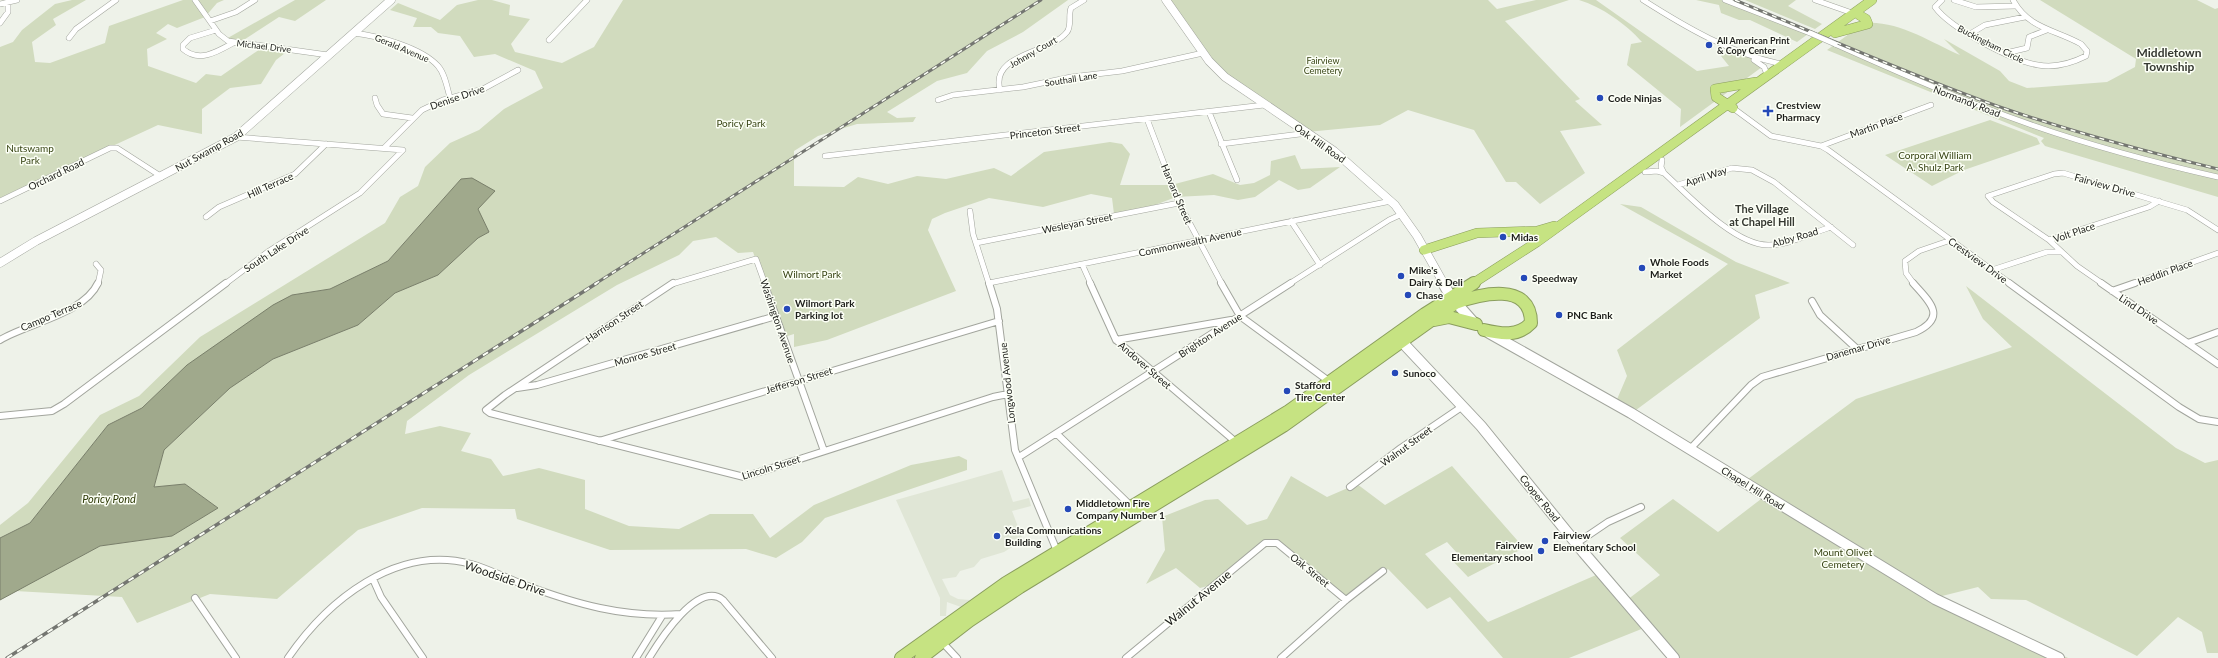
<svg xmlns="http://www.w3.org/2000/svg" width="2218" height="658" font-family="Lato,sans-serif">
	<rect width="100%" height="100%" fill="#eef2e9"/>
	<path fill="#e0e6d6" d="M1002 470 1013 502 1029 498 1031 506 1012 511 1023 540 1004 552 981 559 974 567 960 571 956 577 942 579 950 595 958 599 970 600 961 607 947 602 946 616H940V598L896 500Z"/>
	<path fill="#d1dbbe" d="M72 0H86L53 19 56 25 32 42 35 62 50 63 105 43 109 26 183 0H224L217 3 205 17 177 28 168 24 156 33 167 39 147 49 148 66 196 83 206 74 221 76 263 47 289 50 276 60 261 84 230 88 202 109V134L158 125 0 198V47L13 42 22 30 55 4Z
		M295 0H326L295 21 279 17 239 43 226 39Z
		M478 0H492L510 5 509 15 530 19 511 44 515 52 562 63 594 47 623 0H1068L1023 32 987 51 967 73 937 81 887 112 897 118 916 117 913 122 857 124 818 136 794 151V186L844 187 858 177 888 184 917 176 946 179 994 168 1011 176 1044 152 1110 142 1122 144 1130 154 1120 185H1171L1213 174 1240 185 1254 183 1270 175 1271 161 1295 155 1301 169 1340 167 1310 188 1298 190 1279 180 1255 197 1238 200 1214 195 1176 197 1155 205 1114 214 1112 198 1091 194 1043 207 989 198 945 213 932 219 928 230 956 291 827 340 794 347V334L784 337 753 252 738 253 716 237 693 241 679 255 617 285 469 375 407 421 405 434 440 426 471 433 461 451 491 459 503 476 539 468 585 480V509L629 526 679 529 710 514H753L770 538 814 505 911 465 959 456 967 460V470L825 518 802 542 776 558 746 549 610 550 517 519 515 509 422 508 358 530 277 599 210 594 137 623 122 597 15 591 100 546 172 536 218 508 185 484 154 487 164 450 230 388 273 359 358 325 395 293 438 275 478 238 489 232 461 179 388 261 330 289 292 295 187 365 142 408 108 425 30 523 0 538V525L28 503 100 415 139 396 200 337 385 223 400 197 418 186 425 167 450 143 479 130 504 109 543 88 535 71 495 54 474 57 460 36 438 33 431 27H413L417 18 390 10 398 3 440 20 457 5Z
		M1170 0H1488L1497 9 1536 0H1569L1505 21 1580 99 1575 101 1602 125 1560 131 1585 173 1540 204 1516 182H1506L1474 130 1408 110 1380 125 1307 132 1226 79Z
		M1579 0H1596L1697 71 1729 66 1721 56 1730 48 1754 59 1762 67 1680 127 1681 109 1627 65 1631 44 1642 42C1626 24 1602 7 1579 0Z
		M1696 0H1723L1808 34 1797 42 1750 20H1739L1721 13 1719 5Z
		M1745 0H1796L1788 6 1822 24 1815 29Z
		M2040 0H2197L2215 9 2218 8V197L2045 146 2041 141 2044 138 1827 50 1864 23C1898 20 1930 42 1960 55L1944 39 2000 71 2009 81 2027 88 2107 82 2135 67 2136 59Z
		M1990 120 2037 138 2040 144 1964 170 1932 186 1885 155Z
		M1620 204 1641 207 1736 262 1790 283 1755 295 1760 318 1632 413 1615 404 1627 376 1617 350 1728 264Z
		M1966 286 2176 448 2205 463 2218 460V653H2207L2202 632 2178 617 2137 656 2026 600 1991 599 1978 587 1934 598 2068 658H1676L1649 626 1569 658H1503L1450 597 1427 609 1388 569 1345 599 1277 543 1257 551 1215 584 1200 588 1176 568 1146 584 1165 550 1162 517 1205 500 1218 499 1247 525 1267 519 1291 476 1327 497 1357 484 1385 505 1452 466 1524 548 1468 577 1450 558 1457 553 1447 542 1425 554 1488 622 1603 572 1627 600 1660 575 1620 538 1673 499 1718 532 1765 496 1744 482 1856 399 2012 347 1983 319Z"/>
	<path fill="#a0a98c" stroke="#797f6a" d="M472 178 495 191 478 209 489 232 478 238 438 275 395 293 358 325 273 359 230 388 164 450 154 487 185 484 218 508 172 536 100 546 0 600V538L30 523 108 425 142 408 187 365 273 305 292 295 330 289 388 261 461 179Z"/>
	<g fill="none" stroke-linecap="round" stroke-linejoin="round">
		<defs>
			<path id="street-far1" d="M195 0 219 34 228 41 328 55
				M1643 0C1687 28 1730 53 1781 64
				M1725 0 1810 33
				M1815 0 1855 14
				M1942 0 1935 7C1950 28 2012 61 2038 65 2054 68 2072 63 2086 56L2087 51 2081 44C2054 29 2029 29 2013 0
				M1954 0 1976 7 2015 6
				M0 4 17 0
				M210 21 236 12 255 0
				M0 23 8 12V0
				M216 30 190 38 183 45V49C199 63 217 52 233 43
				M354 33C378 36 421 47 438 66 445 74 447 87 450 98
				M1970 34 1985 25 2025 17
				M69 38 76 29 116 0
				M549 40 587 0
				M1835 44C1884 66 1933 88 1983 107 2059 137 2138 159 2218 177
				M2006 53 2027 48 2029 37 2047 30
				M1754 60 1764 67 1767 74
				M1000 90C990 53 1050 54 1067 32 1072 26 1068 15 1071 8L1084 0
				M375 98 377 105 383 114 412 118
				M938 100 953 95 1023 87 1071 77 1122 71 1203 53
				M1733 108 1771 136 1821 146 1828 150 2011 284
				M1209 112 1237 180
				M1147 119 1179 203 1222 284
				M1221 144 1308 133
				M1821 146 1931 105
				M385 147 422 110 443 100 483 89 518 70
				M825 156 1264 105
				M1662 160 1661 167 1664 173C1688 195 1735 246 1769 245 1790 245 1811 233 1831 227
				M1645 172 1657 171 1664 173
				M1678 185 1732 168 1752 170 1774 182 1853 245
				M0 201 110 148H117L162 177
				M970 211 973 234 989 284
				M206 217 219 207 295 174 326 144
				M1291 221 1320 265
				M2049 240 2149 207 2159 201
				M976 243 1179 203
				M96 264 101 270 98 284
				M1082 264 1091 284
				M1992 270 2047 252H2061
				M989 283 1391 201
				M225 284 269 251 360 193 403 150 236 137
				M672 284 756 259 765 284
				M1289 284 1389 220 1402 214
				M1914 284 1906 273 1905 261 1919 251 1951 240
				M2103 284 2077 266 2049 240 1993 202 1988 196 2054 174 2063 173 2187 210 2218 230
				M2132 284 2218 253"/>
			<path id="street" d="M673 283 505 395 486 410 490 413 744 477 993 397 1008 394
				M764 283 824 451
				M989 283 997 309 1015 450 1057 551
				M1090 283 1116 340 1237 443
				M1221 283 1240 316 1330 382
				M2009 283 2179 407 2199 419 2218 422
				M2101 283 2218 364
				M2112 291 2135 283
				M1812 301 1820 315 1856 348
				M0 340C28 323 84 314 98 283
				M1116 340 1231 320
				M2188 343 2218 332
				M517 388 537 385 776 316
				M0 416 52 411 64 404 226 283
				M1057 434 1132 507
				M599 441 999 321
				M1690 449 1751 385 1762 377 1916 332C1948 317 1929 301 1913 283
				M1019 457 1291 283
				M1350 487 1401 448 1463 406
				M1577 543 1608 522 1641 507
				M373 579 381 597 423 658
				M195 598 236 658
				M942 642 957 658
				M288 658C327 601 396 544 471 564 488 569 505 577 522 584 576 604 623 618 681 614
				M636 658 662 616
				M649 658C660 640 698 580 723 600L772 658
				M1126 658 1265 543H1277L1346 600
				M1281 658 1346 600 1383 571"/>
			<path id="secondary-far1" d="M1166 0 1209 61 1225 77 1334 151 1395 205 1417 236 1444 284
				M0 263 36 241 236 137 391 0"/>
			<path id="secondary" d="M1443 283 1451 297 1475 324
				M1489 333 1631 413 1935 599 2059 658
				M1402 342 1481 426 1584 553 1674 658"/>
			<path id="highway-far1" d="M1835 33 1868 24 1866 19 1859 15
				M1733 108 1716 97 1715 89 1756 82
				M1424 250 1477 233 1537 231 1554 226
				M1472 284 1537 242 1872 0"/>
			<path id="highway" d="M1455 303C1480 294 1531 281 1531 323 1518 337 1501 334 1484 330
				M1434 320 1449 317 1476 324
				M901 658 1006 583 1289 411 1425 314 1474 283
				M921 658 969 621 1020 587 1283 426 1458 301"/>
		</defs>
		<use href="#street-far1" stroke="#a2a59d" stroke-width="6"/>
		<use href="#street" stroke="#a2a59d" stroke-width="8"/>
		<use href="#secondary-far1" stroke="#a2a59d" stroke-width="9"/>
		<use href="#secondary" stroke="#a2a59d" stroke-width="12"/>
		<use href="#highway-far1" stroke="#8b9e5e" stroke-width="10"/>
		<use href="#highway" stroke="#8b9e5e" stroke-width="14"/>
		<use href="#street-far1" stroke="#fff" stroke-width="5"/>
		<use href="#street" stroke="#fff" stroke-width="6"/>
		<use href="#secondary-far1" stroke="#fff" stroke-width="8"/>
		<use href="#secondary" stroke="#fff" stroke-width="10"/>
		<use href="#highway-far1" stroke="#c6e382" stroke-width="9"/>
		<use href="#highway" stroke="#c6e382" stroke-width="12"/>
		<defs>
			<path id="rail-far1" d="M1735 0C1822 36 1908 74 1997 106 2069 131 2143 151 2218 169
				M595 284 1041 0"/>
			<path id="rail" d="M7 658 597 283"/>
		</defs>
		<use href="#rail-far1" stroke="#747671" stroke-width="3"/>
		<use href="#rail" stroke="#747671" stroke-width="3.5"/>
		<use href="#rail-far1" stroke="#fcfff6" stroke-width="1.5" stroke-dasharray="5" stroke-linecap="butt"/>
		<use href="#rail" stroke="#fcfff6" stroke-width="2" stroke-dasharray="6" stroke-linecap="butt"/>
		<defs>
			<path id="street-bridge" d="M1810 33 1835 44"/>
		</defs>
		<use href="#street-bridge" stroke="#a2a59d" stroke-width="6" stroke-linecap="butt"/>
		<use href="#street-bridge" stroke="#fff" stroke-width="5"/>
	</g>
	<g fill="#2549b8" stroke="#fcfff6" stroke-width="1.5">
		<circle cx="1709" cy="45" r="4"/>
		<circle cx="1600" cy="98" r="4"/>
		<path d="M1766 105h4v4h4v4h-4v4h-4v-4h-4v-4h4z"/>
		<circle cx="1503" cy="237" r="4"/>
		<circle cx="1642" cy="268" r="4"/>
		<circle cx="1401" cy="276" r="4"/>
		<circle cx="1524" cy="278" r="4"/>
		<circle cx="1408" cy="295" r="4"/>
		<circle cx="787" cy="309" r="4"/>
		<circle cx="1559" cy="315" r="4"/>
		<circle cx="1395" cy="373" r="4"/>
		<circle cx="1287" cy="391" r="4"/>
		<circle cx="1068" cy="509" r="4"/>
		<circle cx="997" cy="536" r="4"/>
		<circle cx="1545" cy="541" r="4"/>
		<circle cx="1541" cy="551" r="4"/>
	</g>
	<g text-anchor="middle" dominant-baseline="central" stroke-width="3" stroke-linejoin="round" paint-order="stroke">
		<g font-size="9" font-weight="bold" fill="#1d1e1b" stroke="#fcfff6" text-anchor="start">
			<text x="1717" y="40">All American Print<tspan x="1717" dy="10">&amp; Copy Center</tspan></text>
		</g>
		<g font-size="9" fill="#1d1e1b" stroke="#fcfff6">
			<text transform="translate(1991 44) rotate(27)">Buckingham Circle</text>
			<text transform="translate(264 46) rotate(7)">Michael Drive</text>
			<text transform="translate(402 48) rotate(23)">Gerald Avenue</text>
			<text transform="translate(1033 52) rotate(-30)">Johnny Court</text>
			<text transform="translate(1071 79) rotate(-9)">Southall Lane</text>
		</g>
		<g font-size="9" fill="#374414" stroke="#fcfff6">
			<text x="1323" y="60">Fairview<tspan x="1323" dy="10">Cemetery</tspan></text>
		</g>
		<g font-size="10" fill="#1d1e1b" stroke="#fcfff6">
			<text transform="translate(457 97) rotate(-19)">Denise Drive</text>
			<text transform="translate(1967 101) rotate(21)">Normandy Road</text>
			<text transform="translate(1876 125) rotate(-20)">Martin Place</text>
			<text transform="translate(1045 131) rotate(-7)">Princeton Street</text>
			<text transform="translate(1320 143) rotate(35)">Oak Hill Road</text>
			<text transform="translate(209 150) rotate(-29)">Nut Swamp Road</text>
			<text transform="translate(56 174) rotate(-26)">Orchard Road</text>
			<text transform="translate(1706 176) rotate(-18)">April Way</text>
			<text transform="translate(270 185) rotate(-24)">Hill Terrace</text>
			<text transform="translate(2105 185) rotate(16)">Fairview Drive</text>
			<text transform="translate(1177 194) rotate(67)">Harvard Street</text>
			<text transform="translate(1077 223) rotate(-11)">Wesleyan Street</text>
			<text transform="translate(2074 232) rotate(-19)">Volt Place</text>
			<text transform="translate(1795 237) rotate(-16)">Abby Road</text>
			<text transform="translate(1190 242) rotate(-12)">Commonwealth Avenue</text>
			<text transform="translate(276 249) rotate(-33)">South Lake Drive</text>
			<text transform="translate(1978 260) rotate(36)">Crestview Drive</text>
			<text transform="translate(2165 272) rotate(-20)">Heddin Place</text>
			<text transform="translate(2139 309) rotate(34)">Lind Drive</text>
			<text transform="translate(51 315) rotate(-23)">Campo Terrace</text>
			<text transform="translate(614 321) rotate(-34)">Harrison Street</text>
			<text transform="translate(778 321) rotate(71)">Washington Avenue</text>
			<text transform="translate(1210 335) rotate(-33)">Brighton Avenue</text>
			<text transform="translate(1858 348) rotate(-16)">Danemar Drive</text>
			<text transform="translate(645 354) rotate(-16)">Monroe Street</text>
			<text transform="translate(1145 365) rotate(41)">Andover Street</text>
			<text transform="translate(799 380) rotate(-17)">Jefferson Street</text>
			<text transform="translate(1007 383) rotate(-96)">Longwood Avenue</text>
			<text transform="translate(1406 446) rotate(-36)">Walnut Street</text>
			<text transform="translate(771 467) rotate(-17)">Lincoln Street</text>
			<text transform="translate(1753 488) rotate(32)">Chapel Hill Road</text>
			<text transform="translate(1540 498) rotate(51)">Cooper Road</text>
			<text transform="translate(1310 570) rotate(39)">Oak Street</text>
		</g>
		<g font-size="10" font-weight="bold" fill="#1d1e1b" stroke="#fcfff6" text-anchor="start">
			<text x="1608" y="98">Code Ninjas</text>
			<text x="1776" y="105">Crestview<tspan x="1776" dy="12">Pharmacy</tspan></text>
			<text x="1511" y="237">Midas</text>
			<text x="1650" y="262">Whole Foods<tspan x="1650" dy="12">Market</tspan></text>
			<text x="1409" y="270">Mike's<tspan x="1409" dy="12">Dairy &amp; Deli</tspan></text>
			<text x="1532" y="278">Speedway</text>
			<text x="1416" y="295">Chase</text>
			<text x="795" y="303">Wilmort Park<tspan x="795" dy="12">Parking lot</tspan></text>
			<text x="1567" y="315">PNC Bank</text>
			<text x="1403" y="373">Sunoco</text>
			<text x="1295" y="385">Stafford<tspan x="1295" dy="12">Tire Center</tspan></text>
			<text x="1076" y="503">Middletown Fire<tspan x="1076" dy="12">Company Number 1</tspan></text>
			<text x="1005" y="530">Xela Communications<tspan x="1005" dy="12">Building</tspan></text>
			<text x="1553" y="535">Fairview<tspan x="1553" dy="12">Elementary School</tspan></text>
			<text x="1533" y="545" text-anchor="end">Fairview<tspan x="1533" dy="12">Elementary school</tspan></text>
		</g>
		<g font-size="10" fill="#374414" stroke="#fcfff6">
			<text x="741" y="123">Poricy Park</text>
			<text x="30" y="148">Nutswamp<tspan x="30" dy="12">Park</tspan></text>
			<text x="1935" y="155">Corporal William<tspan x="1935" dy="12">A. Shulz Park</tspan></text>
			<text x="812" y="274">Wilmort Park</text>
			<text x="1843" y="552">Mount Olivet<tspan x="1843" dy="12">Cemetery</tspan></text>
		</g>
		<g font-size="11" font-weight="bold" fill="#363932" stroke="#fcfff6">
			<text x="1762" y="208">The Village<tspan x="1762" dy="13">at Chapel Hill</tspan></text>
		</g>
		<g font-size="11" font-style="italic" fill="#2d3906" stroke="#fcfff6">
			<text x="109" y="498">Poricy Pond</text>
		</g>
		<g font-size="12" font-weight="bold" fill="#363932" stroke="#fcfff6">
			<text x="2169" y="52">Middletown<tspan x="2169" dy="14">Township</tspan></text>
		</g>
		<g font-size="12" fill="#1d1e1b" stroke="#fcfff6">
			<text transform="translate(505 578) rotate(19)">Woodside Drive</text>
			<text transform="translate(1198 598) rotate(-39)">Walnut Avenue</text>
		</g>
	</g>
</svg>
